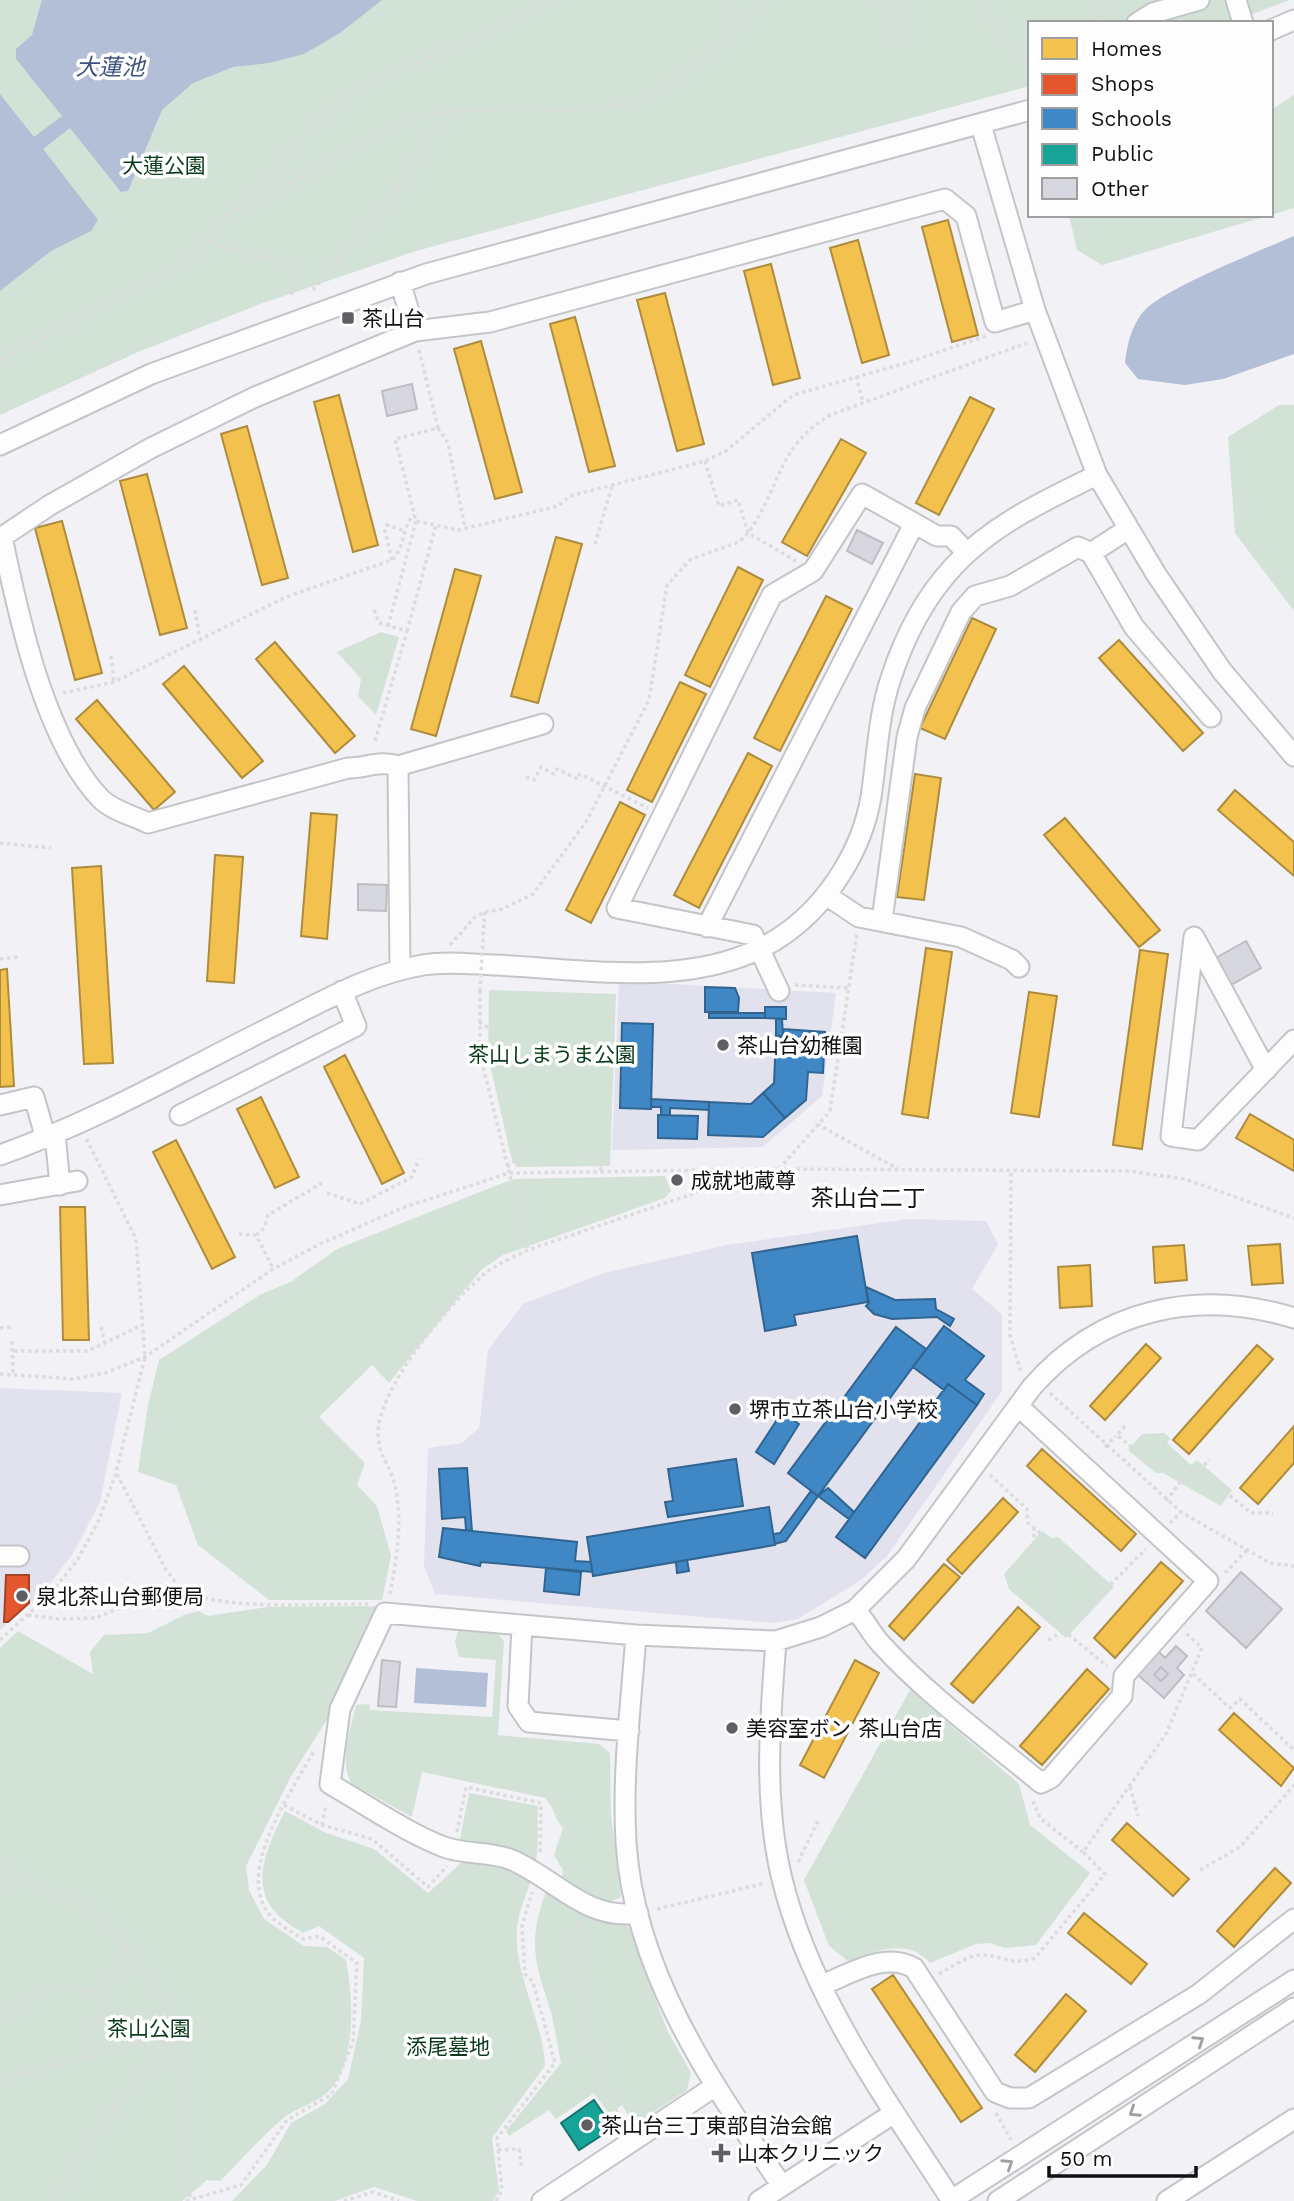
<svg xmlns="http://www.w3.org/2000/svg" width="1294" height="2201" font-family="'Work Sans','Noto Sans JP',sans-serif">
	<rect width="100%" height="100%" fill="#f1f1f6"/>
	<path fill="#e1e2ed" d="M619 981 836 993 822 1096 763 1147 612 1150Z
		M907 1219 986 1221 998 1244 972 1289 1002 1314V1391L887 1556 861 1580 798 1619 773 1623 435 1594 424 1566 428 1448 462 1443 479 1428 488 1350 523 1304 604 1273 727 1245Z
		M0 1388 122 1393 100 1502 74 1552 47 1588 0 1630Z"/>
	<path fill="#d3e2d7" d="M0 0H1290L1228 23H1030V86L416 251 263 303 138 352 0 415Z
		M1294 95V208L1271 215V110Z
		M1069 215H1270L1102 265 1077 250Z
		M1279 405H1294V611L1235 533 1228 437Z
		M381 632 399 637 376 715 358 696 361 679 337 652Z
		M489 990 616 994 610 1166 517 1167 511 1157 488 1056Z
		M665 1176 671 1191 665 1198 503 1255 481 1270 389 1383 372 1365 319 1417 365 1463 357 1485 377 1506 391 1556 382 1600H269L198 1545 176 1485 138 1472 148 1405 159 1360 260 1295 292 1281 337 1249 505 1182 516 1179Z
		M1164 1433 1170 1438 1167 1443 1191 1465 1197 1460 1232 1490 1221 1506 1163 1473H1156L1128 1450 1142 1434Z
		M1042 1531 1052 1538 1058 1537 1114 1587 1066 1638 1009 1589 1004 1574Z
		M382 1606 335 1707 290 1778 246 1866 249 1890 264 1919 304 1946 327 1947 346 1960C353 1998 357 2056 331 2089 320 2102 298 2107 285 2117 262 2135 241 2161 220 2181L207 2180 182 2201H0V1648L18 1631 93 1674 90 1652 104 1635 148 1633 184 1615 199 1611 208 1616 268 1607Z
		M458 1631 498 1634 504 1641 498 1735 599 1744 610 1753 611 1814 621 1897C599 1910 580 1892 562 1880L563 1870 554 1855 563 1828C554 1819 555 1808 545 1798L422 1772 412 1817 352 1784C338 1763 351 1728 356 1705L369 1704 370 1710 492 1717 496 1660 459 1657 455 1641Z
		M910 1690 1019 1784 1030 1825 1090 1873 1036 1945 1005 1948 990 1943 976 1944 930 1963C908 1937 876 1951 848 1961L829 1946 804 1880Z
		M469 1793 538 1806C537 1823 539 1842 536 1860 533 1883 519 1905 517 1928 514 1977 543 2018 545 2066L492 2138 499 2191 493 2201H417L374 2187 335 2201H232L267 2165 291 2123 325 2104 348 2079 361 2021 364 1958 319 1926 303 1933C294 1927 283 1921 276 1913 248 1884 270 1841 285 1811L326 1833 374 1849 428 1893 470 1855 459 1844Z
		M546 1891 575 1910 600 1920 628 1925 667 2030 691 2073 687 2090 634 2125 622 2105 609 2114 594 2093 556 2119 549 2110 509 2136 506 2131 561 2063C557 2045 555 2026 550 2009 534 1959 528 1942 546 1891Z"/>
	<path fill="#b3bfd6" d="M42 0H382L340 33 304 54 269 63 233 67 193 83 162 110 128 191 121 192 70 128 43 149 98 220 91 231 51 251 0 291V94L34 137 62 116 16 59V49L32 35Z
		M1294 236V354L1223 379 1185 385 1138 379 1125 363C1127 345 1131 327 1143 312 1162 289 1262 250 1294 236Z
		M416 1668 488 1673 486 1707 414 1703Z"/>
	<path fill="#f2c14e" stroke="#ae8c3d" stroke-width="2" d="M948 220 978 335 952 342 922 227Z
		M858 240 889 355 862 363 830 248Z
		M771 264 800 378 773 385 744 271Z
		M665 293 704 444 677 451 637 300Z
		M575 317 615 466 589 472 550 324Z
		M481 341 522 492 495 499 454 349Z
		M339 395 378 545 353 552 314 402Z
		M970 397 994 409 939 515 916 503Z
		M247 426 288 578 262 585 221 434Z
		M841 439 866 453 807 556 782 542Z
		M147 474 187 628 160 635 120 481Z
		M62 521 102 673 75 680 35 528Z
		M556 537 582 544 538 703 511 696Z
		M738 567 763 580 710 687 685 675Z
		M455 569 481 576 436 736 411 729Z
		M826 596 852 609 780 751 754 738Z
		M972 618 996 629 945 739 920 728Z
		M1119 640 1203 733 1183 751 1099 658Z
		M275 642 355 736 335 753 256 659Z
		M184 666 263 761 242 778 163 684Z
		M680 682 706 694 652 802 627 790Z
		M97 700 175 792 154 810 76 719Z
		M748 753 772 766 699 908 674 895Z
		M915 774 941 778 924 900 897 897Z
		M1235 790 1294 842V876L1218 810Z
		M620 802 645 815 591 923 566 910Z
		M311 813 337 815 327 939 301 936Z
		M1065 818 1160 930 1139 947 1044 835Z
		M215 855 243 857 234 983 207 981Z
		M101 866 113 1063 84 1064 72 868Z
		M926 948 952 952 928 1118 902 1114Z
		M1140 950 1168 954 1142 1149 1113 1145Z
		M7 969 14 1086 0 1087V970Z
		M1029 992 1057 996 1039 1117 1011 1113Z
		M345 1055 404 1173 382 1184 324 1067Z
		M261 1097 299 1177 275 1188 237 1109Z
		M1250 1114 1294 1140V1171L1236 1138Z
		M176 1140 235 1257 212 1269 153 1152Z
		M60 1207H85L89 1340H63Z
		M1280 1244 1283 1283 1252 1285 1248 1246Z
		M1184 1245 1187 1280 1155 1283 1153 1247Z
		M1090 1265 1092 1306 1060 1308 1058 1267Z
		M1146 1344 1161 1358 1105 1420 1090 1406Z
		M1257 1345 1273 1359 1189 1454 1173 1440Z
		M1294 1426V1463L1258 1504 1240 1488Z
		M1042 1449 1136 1534 1121 1551 1027 1466Z
		M1003 1498 1018 1512 962 1574 947 1560Z
		M1161 1562 1183 1581 1115 1658 1094 1638Z
		M944 1564 960 1577 904 1640 889 1626Z
		M1018 1607 1040 1627 973 1703 951 1684Z
		M855 1660 879 1673 824 1778 800 1765Z
		M1087 1669 1109 1689 1042 1765 1020 1746Z
		M1234 1713 1294 1768 1281 1786 1219 1730Z
		M1127 1823 1189 1879 1173 1896 1112 1840Z
		M1275 1868 1291 1883 1234 1947 1217 1931Z
		M1084 1913 1147 1964 1131 1984 1068 1933Z
		M893 1975 982 2108 961 2122 872 1989Z
		M1066 1994 1086 2011 1035 2072 1015 2055Z"/>
	<path fill="#e4572e" stroke="#a54226" stroke-width="2" d="M6 1575H29V1603L8 1622H4Z"/>
	<path fill="#3f88c5" stroke="#316490" stroke-width="2" d="M705 987 735 988 739 998 738 1012H705Z
		M765 1007H786V1019L765 1018Z
		M709 1013H765V1018H709Z
		M776 1019H782L783 1036H776Z
		M622 1023 653 1024 651 1109 620 1108Z
		M783 1029 825 1032 823 1073 808 1072 806 1100 785 1118 763 1093 774 1083 776 1037H783Z
		M763 1093 785 1118 763 1137 708 1135 709 1102 751 1104Z
		M651 1099 709 1102V1110L670 1108V1115H661V1107H651Z
		M658 1115 698 1116 697 1139 658 1138Z
		M857 1236 868 1302 794 1315 796 1325 765 1331 752 1253Z
		M866 1287 895 1300 935 1299 936 1309 954 1319 950 1326 937 1317 892 1319 874 1314 866 1306 869 1303Z
		M944 1326 984 1356 965 1380 984 1394 977 1405 948 1384 944 1390 913 1367Z
		M896 1327 926 1349 818 1496 788 1473Z
		M948 1384 977 1405 865 1558 836 1537Z
		M782 1412 799 1424 774 1464 756 1452Z
		M736 1459 743 1506 668 1517 665 1502 673 1501 668 1469Z
		M467 1468 472 1531 466 1530 465 1517 442 1519 439 1469Z
		M828 1488 854 1512 849 1519 818 1496Z
		M811 1491 818 1496 786 1541 775 1544 773 1534 780 1533Z
		M769 1507 775 1545 593 1576 587 1537Z
		M443 1528 577 1542 575 1561 591 1562 592 1572 481 1562 480 1566 439 1557Z
		M687 1560 689 1571 677 1573 676 1562Z
		M546 1568 581 1572 579 1595 544 1591Z"/>
	<path fill="#17a398" stroke="#157770" stroke-width="2" d="M594 2100 613 2128 579 2150 561 2123Z"/>
	<path fill="#d7d7e0" stroke="#bebec2" stroke-width="2" d="M412 384 417 409 387 416 382 391Z
		M857 530 883 543 872 564 847 551Z
		M358 884 387 885 386 911 358 910Z
		M1246 941 1261 968 1231 985 1216 958Z
		M1241 1572 1282 1609 1246 1648 1206 1611Z
		M1176 1646 1187 1656 1177 1668 1184 1675 1164 1698 1138 1675 1158 1651 1165 1658Z
		M382 1660 400 1662 396 1707 378 1706Z
		M1161 1667 1168 1674 1161 1681 1154 1675Z"/>
	<g fill="none" stroke-linecap="round" stroke-linejoin="round">
		<defs>
			<path id="minor" d="M1236 0 1243 23
				M1137 23 1153 13 1199 0
				M1271 30 1294 20
				M981 125 1035 310 1097 475 1156 574 1222 671 1294 756
				M400 282 415 331
				M0 445 151 374 426 274 1030 110
				M1091 553 1134 627 1211 717
				M398 766 543 724
				M826 895 859 917 961 937 1012 960 1019 967
				M882 920 907 737 915 708 961 612 975 596 1010 586 1078 547 1091 553 1128 529
				M707 927 914 524
				M400 970 398 766C380 760 366 768 348 768L148 823C134 816 111 810 100 798 45 740 18 615 2 537L50 505 151 448 255 397 415 331 490 322 945 199 966 216 995 322 1035 310
				M779 991 753 935 617 908 772 595 813 571 862 494 937 536H951L967 553
				M1266 1070 1194 937 1171 1136 1198 1140 1294 1040
				M0 1105 34 1097 46 1139
				M180 1115 356 1026 342 991
				M55 1134 60 1185
				M0 1155C94 1122 182 1071 271 1027 320 1003 368 974 423 965 446 961 470 964 494 965 587 969 705 992 786 933 829 902 862 850 871 797 877 758 878 716 891 678 904 638 925 597 954 566 993 524 1046 500 1097 475
				M0 1195 77 1181
				M0 1556H19
				M855 1610C866 1621 872 1635 881 1644 927 1695 988 1739 1041 1783L1051 1778 1122 1696 1124 1676 1208 1581 1018 1406
				M522 1626 518 1706 529 1722 629 1731
				M636 1635C631 1704 622 1773 626 1842 634 1972 711 2082 782 2186
				M776 1641C770 1720 763 1801 782 1879 811 1998 887 2100 952 2201
				M638 1913C586 1921 556 1879 512 1860 491 1851 465 1855 444 1847 407 1833 365 1804 330 1784L340 1709 385 1613 636 1635 776 1641 821 1627 855 1610 906 1559 1032 1387C1100 1309 1197 1288 1294 1318
				M822 1985C850 1974 885 1951 914 1968L995 2092 1010 2098H1029L1199 1994 1294 1919
				M542 2201 714 2087
				M759 2201 894 2113
				M950 2201 1294 1980
				M998 2201 1294 2008
				M1167 2201 1294 2119"/>
		</defs>
		<use href="#minor" stroke="#c4c5c9" stroke-width="23"/>
		<path stroke="#dcdcdd" stroke-width="3.5" stroke-dasharray="3.5 3.5" stroke-linecap="butt" d="M881 0 882 12 895 44 902 40 907 0
			M986 0C989 29 1005 45 1030 59
			M1090 23 1112 0
			M726 39 733 0
			M238 210C301 185 355 137 419 118 447 109 480 110 509 109 537 108 566 111 595 109 663 104 718 50 759 0
			M208 242 298 266 291 298
			M313 290 386 204 420 154 442 115
			M419 350 438 428 395 439 416 521 459 530 558 506 570 496 705 461 726 451 793 395 903 364 986 336
			M0 360 185 264 303 137 337 105 365 86 557 0
			M856 376 863 402
			M438 428 448 443 465 528
			M705 461 719 506 738 500 748 533 796 561
			M595 544 612 486
			M392 560 385 531 387 525 405 531
			M195 610 200 639
			M374 610 379 623 407 631 375 741
			M388 626 416 521
			M407 631 436 525
			M111 656 114 682
			M63 693 114 682 286 597 392 560C406 547 401 527 414 515
			M526 777 534 780 541 767 554 774 557 769 578 779 580 774 648 808
			M0 843 51 848
			M484 922 485 912
			M450 945 475 917 485 912 502 909 533 894 586 822 649 700 667 585 691 559 739 542 748 533C781 488 776 447 830 415L1027 343
			M0 959 19 957
			M795 985 848 988
			M480 991V1054L528 1249
			M479 1022 496 1032
			M817 1124 898 1169
			M593 1155 602 1171
			M507 1167 526 1152
			M779 1169 830 1111 857 933
			M1011 1173 1010 1335 1021 1372
			M327 1193 360 1204 412 1177 419 1159
			M239 1234 256 1235 273 1268
			M256 1235 264 1228 268 1215 322 1183
			M101 1327 105 1344
			M0 1328 11 1327
			M12 1341 13 1375
			M14 1351H88L142 1325
			M0 1374 74 1379 105 1373 145 1357 273 1269 320 1244 402 1208 509 1173 779 1169 1129 1171 1185 1179 1294 1218
			M1050 1393 1181 1512 1270 1563 1294 1566
			M1125 1426 1117 1435 1151 1463 1177 1462 1189 1472 1200 1471 1251 1513H1273
			M1105 1447 1116 1436
			M1200 1471 1209 1459
			M990 1475 1027 1509 1028 1523 1107 1589
			M1166 1501 1188 1472
			M1170 1523 1181 1512
			M1034 1527V1556L1049 1567 1047 1584 1043 1588 1051 1620 1107 1666
			M1225 1573 1247 1550
			M184 1593C241 1610 309 1604 368 1604
			M390 1594C397 1558 404 1515 393 1478 387 1462 378 1452 378 1433 379 1387 447 1306 482 1276 495 1265 513 1257 528 1250L701 1191 716 1172
			M28 1615 59 1619 95 1618 150 1596 184 1593 165 1568 117 1474
			M0 1640 51 1593 78 1559 99 1520 115 1476 145 1357 136 1239 86 1138
			M1048 1640 1064 1631 1146 1549
			M1193 1674 1230 1708 1240 1699 1294 1750
			M1130 1787 1138 1816
			M1033 1801 1040 1818 1083 1852
			M284 1805 322 1825 372 1839 428 1887 447 1866
			M322 1825 326 1804
			M457 1832 466 1787 541 1803 540 1853
			M798 1862 819 1819
			M0 1864C23 1885 56 1888 81 1905 120 1931 146 1980 173 2017L174 2032 81 2153 55 2201
			M1200 1870 1240 1847 1294 1785
			M0 1890 5 1869
			M657 1909 766 1883
			M579 1920C577 1937 573 1958 575 1975 579 2011 604 2095 624 2124
			M939 1974C952 1967 966 1956 980 1955 1003 1954 1010 1967 1035 1958L1105 1874 1083 1852 1166 1734 1202 1648 1185 1632
			M0 2022C46 1986 47 1978 106 1995
			M83 2058 123 1948
			M0 2080 174 2032 190 2198
			M996 2113 1011 2140
			M498 2150 519 2149 521 2164 524 2162
			M186 2201 241 2185 287 2120 332 2094 353 2041 357 1963 319 1936 303 1939C289 1930 270 1921 263 1904 243 1859 294 1788 315 1749
			M344 2201 373 2192 399 2201
			M496 2201 502 2190 497 2138 555 2063 533 1982 525 1974 522 1926 532 1892"/>
		<use href="#minor" stroke="#fdfdfe" stroke-width="19"/>
		<path stroke="#dcdcdd" stroke-width="3.5" stroke-dasharray="3.5 3.5" stroke-linecap="butt" d="M480 991 484 922"/>
	</g>
	<defs><path id="oneway-chevron" d="M-2-3.5L2.5 0L-2 3.5" fill="none" stroke-width="1.6" stroke-linecap="round" stroke-linejoin="round" transform="scale(1.75)"/></defs>
	<g stroke="#9f9fa0">
		<use href="#oneway-chevron" transform="translate(1199 2041) rotate(-33)"/>
		<use href="#oneway-chevron" transform="translate(1134 2112) rotate(147)"/>
		<use href="#oneway-chevron" transform="translate(1008 2164) rotate(-33)"/>
	</g>
	<g fill="#5f5f63" stroke="#fefefe" stroke-width="2.5">
		<rect x="341" y="311" width="14" height="14" rx="3.5"/>
		<circle cx="723" cy="1045" r="7"/>
		<circle cx="677" cy="1180" r="7"/>
		<circle cx="735" cy="1409" r="7"/>
		<circle cx="22" cy="1596" r="7"/>
		<circle cx="732" cy="1728" r="7"/>
		<circle cx="587" cy="2125" r="7"/>
		<path d="M717.5 2142.5h7v7h7v7h-7v7h-7v-7h-7v-7h7z"/>
	</g>
	<g text-anchor="middle" dominant-baseline="central" stroke-width="7" stroke-linejoin="round" paint-order="stroke">
		<g font-size="21" fill="#093b18" stroke="#fefefe">
			<text x="164" y="165">大蓮公園</text>
			<text x="552" y="1054">茶山しまうま公園</text>
			<text x="149" y="2028">茶山公園</text>
			<text x="448" y="2046">添尾墓地</text>
		</g>
		<g font-size="21" fill="#111114" stroke="#fefefe" text-anchor="start">
			<text x="362" y="318">茶山台</text>
			<text x="737" y="1045">茶山台幼稚園</text>
			<text x="691" y="1180">成就地蔵尊</text>
			<text x="749" y="1409">堺市立茶山台小学校</text>
			<text x="36" y="1596">泉北茶山台郵便局</text>
			<text x="746" y="1728">美容室ボン 茶山台店</text>
			<text x="601" y="2125">茶山台三丁東部自治会館</text>
			<text x="737" y="2153">山本クリニック</text>
		</g>
		<g font-size="23" font-style="italic" fill="#3e5380" stroke="#fefefe">
			<text x="110" y="67">大蓮池</text>
		</g>
		<g font-size="23" fill="#111114" stroke="#fefefe">
			<text x="868" y="1198">茶山台二丁</text>
		</g>
	</g>
	<rect x="1028" y="21" width="245" height="196" fill="#fefefe" stroke="#9f9fa0" stroke-width="2"/>
	<rect x="1042" y="38" width="35" height="21" fill="#f2c14e" stroke="#9f9fa0" stroke-width="2"/>
	<text x="1091" y="56" font-size="21" fill="#111114">Homes</text>
	<rect x="1042" y="74" width="35" height="21" fill="#e4572e" stroke="#9f9fa0" stroke-width="2"/>
	<text x="1091" y="91" font-size="21" fill="#111114">Shops</text>
	<rect x="1042" y="108" width="35" height="21" fill="#3f88c5" stroke="#9f9fa0" stroke-width="2"/>
	<text x="1091" y="126" font-size="21" fill="#111114">Schools</text>
	<rect x="1042" y="144" width="35" height="21" fill="#17a398" stroke="#9f9fa0" stroke-width="2"/>
	<text x="1091" y="161" font-size="21" fill="#111114">Public</text>
	<rect x="1042" y="178" width="35" height="21" fill="#d7d7e0" stroke="#9f9fa0" stroke-width="2"/>
	<text x="1091" y="196" font-size="21" fill="#111114">Other</text>
	<path d="M1049 2166v10h147v-10" fill="none" stroke="#111114" stroke-width="3.5"/>
	<text x="1060" y="2166" font-size="21" fill="#111114" stroke="#fefefe" stroke-width="5" paint-order="stroke">50 m</text>
</svg>
